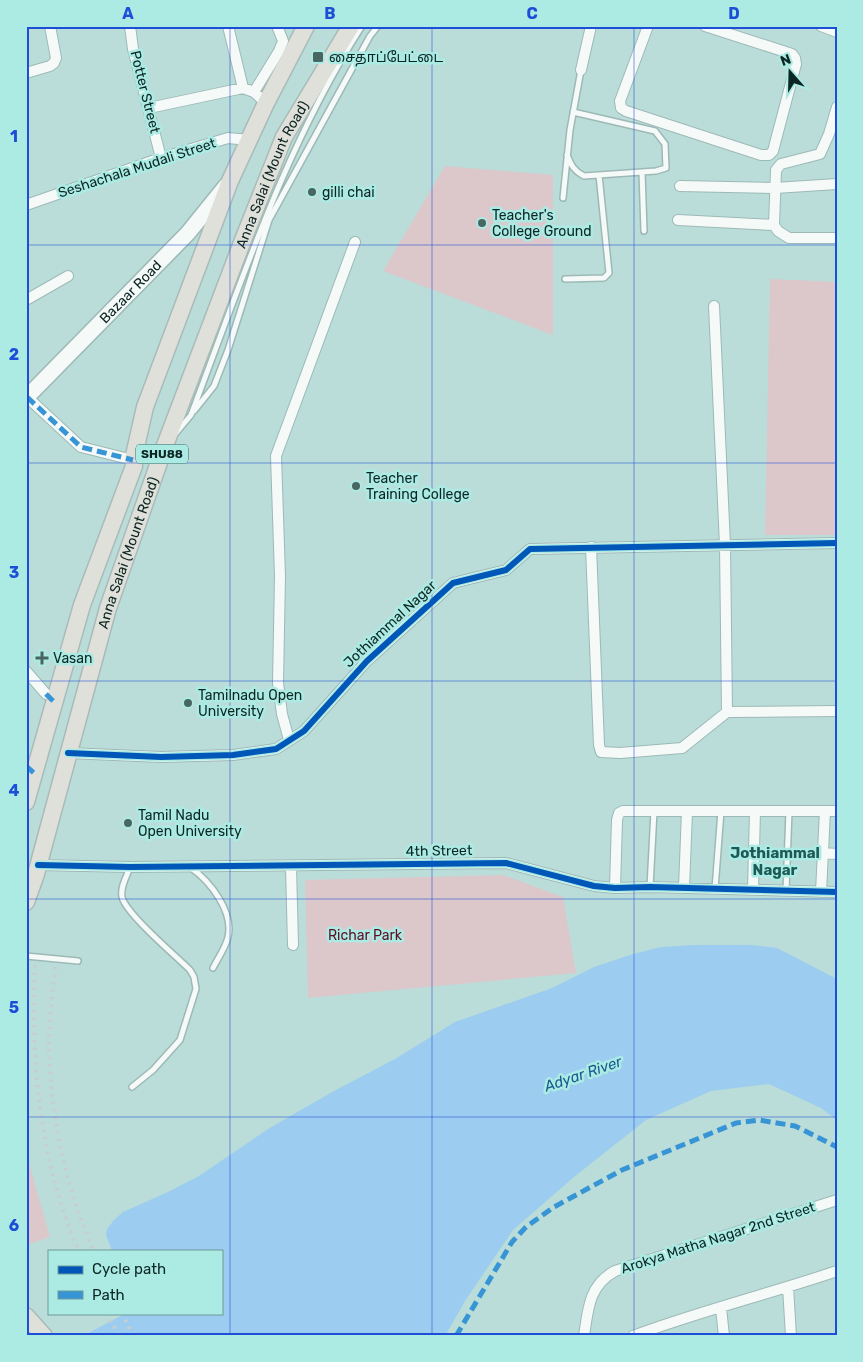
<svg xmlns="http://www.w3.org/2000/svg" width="863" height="1362" font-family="Rubik,'Noto Sans Tamil',sans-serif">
	<rect width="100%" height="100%" fill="#baddd9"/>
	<path fill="#dcc7cb" d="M445 166 553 175V335L383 271Z
		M770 279 837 282V535H765Z
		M503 875 563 897 576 973 308 998 305 880Z
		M26 1153 50 1237 26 1245Z"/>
	<path fill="#9cccef" d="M696 945H751L777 948 837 979V1120L821 1108 769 1084 711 1091 646 1120 574 1177 513 1230 465 1301 445 1336H83L126 1313H221V1251H112L106 1235 107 1229 114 1220 123 1212 168 1192 199 1176 268 1129 334 1091 395 1059 455 1022 552 988 594 967 633 954 661 947Z"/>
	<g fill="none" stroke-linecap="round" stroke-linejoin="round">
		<defs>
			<path id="lane" d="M567 155C571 165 574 171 584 176L656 171 666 168 665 144 655 131 573 112
				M642 172 644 231
				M563 198 570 130 581 70
				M565 279 604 278 609 273 599 175
				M194 411 214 386 228 350 269 220 370 36 378 26
				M176 433 191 415C241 283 285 146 362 26
				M130 867C127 876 120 887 122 897 126 914 176 956 190 970L194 977 196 989 180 1040 153 1070 132 1087
				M191 868C210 881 234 912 228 937 226 947 218 958 213 968
				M650 887 654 811
				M715 889 721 811
				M786 891 789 811
				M26 956 78 961"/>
			<path id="street" d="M130 26 133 49 161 158
				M228 26 243 88 254 92 266 103
				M648 26 620 101 621 108 626 111 761 155H769L773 151 796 64 795 58 792 54 705 26
				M821 26 837 32
				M581 70 591 26
				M26 73 50 66 54 63 56 58 50 26
				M254 92 279 51 283 41 277 26
				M837 107 829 134 820 154 781 164 776 170 774 225 778 231 789 238H837
				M149 108 243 88
				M680 186 775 188 837 184
				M26 205 161 158 228 138 249 140
				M678 220 774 225
				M26 300 68 276
				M714 306 725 545 727 712
				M27 397 81 447 133 460
				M591 547 599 745 601 752 620 753 682 748 727 712 837 711
				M26 671 46 694
				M289 740 282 714 278 683 280 576 276 456 355 242
				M68 753 161 757 233 755 276 749 304 731 367 661 453 583 506 570 530 549 837 543
				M823 853 837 854
				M38 865 130 867 506 863 594 886 615 888 650 887 837 892
				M291 866 293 945
				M615 888 617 820 619 813 623 811H837
				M684 888 687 811
				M753 890 755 811
				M821 892 825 811
				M788 1287 791 1336
				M721 1308 724 1336
				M584 1336C588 1309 589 1285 615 1271L837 1200
				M633 1336C700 1311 769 1294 837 1271"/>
			<g id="secondary">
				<path id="s1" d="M26 398 188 233 226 186"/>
			</g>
			<g id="primary">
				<path d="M26 802 82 605 134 466 133 460 145 407 230 181 266 103 306 26"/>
				<path id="s2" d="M26 902 36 874 108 608 164 448 243 240 284 137 351 26"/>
				<path d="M26 1316 44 1336"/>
			</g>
		</defs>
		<use href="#lane" stroke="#9db9b6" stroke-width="8"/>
		<use href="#street" stroke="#9db9b6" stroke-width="12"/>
		<use href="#secondary" stroke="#9db9b6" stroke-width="18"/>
		<use href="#primary" stroke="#a9bbb9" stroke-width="19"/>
		<use href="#lane" stroke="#f5faf9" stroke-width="5"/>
		<use href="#street" stroke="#f5faf9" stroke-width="10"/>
		<use href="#secondary" stroke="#f5faf9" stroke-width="15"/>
		<use href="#primary" stroke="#dfe0d9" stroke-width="16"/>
		<path stroke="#c5cfce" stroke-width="4" stroke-dasharray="2.5 5" stroke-linecap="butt" d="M35 965C31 1063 39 1160 79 1251
			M55 967C53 991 50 1015 49 1039 49 1109 65 1187 94 1251
			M107 1313 119 1336
			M122 1313 133 1336"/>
		<path stroke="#3795d6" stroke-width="5" stroke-dasharray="10 5" stroke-linecap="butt" d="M27 397 81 447 133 460
			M46 694 54 702
			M26 766 34 773
			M456 1336 512 1242 526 1227 554 1207 622 1170 736 1123 759 1120 795 1126 837 1147"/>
		<defs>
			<path id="cycleway" d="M68 753 161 757 233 755 276 749 304 731 367 661 453 583 506 570 530 549 837 543
				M38 865 130 867 506 863 594 886 615 888 650 887 837 892"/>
		</defs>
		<use href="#cycleway" stroke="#acebe4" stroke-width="9"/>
		<use href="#cycleway" stroke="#0057b8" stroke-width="6"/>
	</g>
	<path fill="none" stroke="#1d4ed8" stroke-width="1" stroke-opacity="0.55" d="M230 26V1336M432 26V1336M634 26V1336M26 245H837M26 463H837M26 681H837M26 899H837M26 1117H837"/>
	<g fill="#496663" stroke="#acebe4" stroke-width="2">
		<rect x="312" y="51" width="12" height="12" rx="2.5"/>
		<circle cx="312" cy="192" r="5"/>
		<circle cx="482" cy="223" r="5"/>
		<circle cx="356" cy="486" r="5"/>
		<path d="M39.5 650.5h5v5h5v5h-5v5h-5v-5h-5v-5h5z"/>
		<circle cx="188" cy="703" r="5"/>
		<circle cx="128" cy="823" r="5"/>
	</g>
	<g text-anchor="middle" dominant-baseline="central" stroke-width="5" stroke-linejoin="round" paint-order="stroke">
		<rect fill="#acebe4" stroke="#3c615e" stroke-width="1" x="136" y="444.5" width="52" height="19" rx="4"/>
		<g font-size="12" font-weight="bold" fill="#0c2624">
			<text x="162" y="454">SHU88</text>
		</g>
		<g font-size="14" fill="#0c2624" stroke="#acebe4" text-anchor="start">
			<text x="329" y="57">சைதாப்பேட்டை</text>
			<text x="322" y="192">gilli chai</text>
			<text x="492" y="215">Teacher's<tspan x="492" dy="16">College Ground</tspan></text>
			<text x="366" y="478">Teacher<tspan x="366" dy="16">Training College</tspan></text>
			<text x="53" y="658">Vasan</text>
			<text x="198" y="695">Tamilnadu Open<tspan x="198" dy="16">University</tspan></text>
			<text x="138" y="815">Tamil Nadu<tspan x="138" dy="16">Open University</tspan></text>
		</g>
		<g font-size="14" fill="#0c2624" stroke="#acebe4">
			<text transform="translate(145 92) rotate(76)">Potter Street</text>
			<text transform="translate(137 168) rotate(-18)">Seshachala Mudali Street</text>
			<text stroke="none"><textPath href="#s2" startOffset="769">Anna Salai (Mount Road)</textPath></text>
			<text stroke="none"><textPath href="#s1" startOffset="149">Bazaar Road</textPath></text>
			<text stroke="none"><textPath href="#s2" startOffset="364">Anna Salai (Mount Road)</textPath></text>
			<text transform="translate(390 624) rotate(-43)">Jothiammal Nagar</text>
			<text transform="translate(439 851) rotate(-1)">4th Street</text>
			<text transform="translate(718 1238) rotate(-18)">Arokya Matha Nagar 2nd Street</text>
		</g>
		<g font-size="14" fill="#5c0e27" stroke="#acebe4">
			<text x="365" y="935">Richar Park</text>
		</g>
		<g font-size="15" font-weight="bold" fill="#1a5b56" stroke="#acebe4">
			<text x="775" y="853">Jothiammal<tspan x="775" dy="17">Nagar</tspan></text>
		</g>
		<g font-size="15" font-style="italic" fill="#175a90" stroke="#acebe4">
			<text transform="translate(583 1074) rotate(-19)">Adyar River</text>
		</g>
	</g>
	<rect width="863" height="1362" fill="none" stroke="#acebe4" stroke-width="55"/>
	<rect x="48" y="1250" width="175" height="65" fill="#acebe4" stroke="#6c9c97"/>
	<rect x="58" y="1266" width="25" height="8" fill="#0057b8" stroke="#6c9c97"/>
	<text x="92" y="1274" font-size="15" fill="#0c2624">Cycle path</text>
	<rect x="58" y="1291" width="25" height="8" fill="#3795d6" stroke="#6c9c97"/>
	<text x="92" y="1300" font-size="15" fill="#0c2624">Path</text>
	<g transform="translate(790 72) rotate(340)" stroke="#acebe4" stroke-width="4" paint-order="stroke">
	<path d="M0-4L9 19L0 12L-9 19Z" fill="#0c2624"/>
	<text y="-8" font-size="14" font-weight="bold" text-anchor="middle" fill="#0c2624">N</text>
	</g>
	<rect x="28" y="28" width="808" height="1306" fill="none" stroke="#1d4ed8" stroke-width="2"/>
	<g font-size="16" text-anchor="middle" font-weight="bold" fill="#1d4ed8">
		<text x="128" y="19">A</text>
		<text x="330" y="19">B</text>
		<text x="532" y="19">C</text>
		<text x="734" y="19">D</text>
		<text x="14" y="142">1</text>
		<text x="14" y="360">2</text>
		<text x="14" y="578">3</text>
		<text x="14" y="796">4</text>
		<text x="14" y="1013">5</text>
		<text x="14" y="1231">6</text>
	</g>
</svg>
